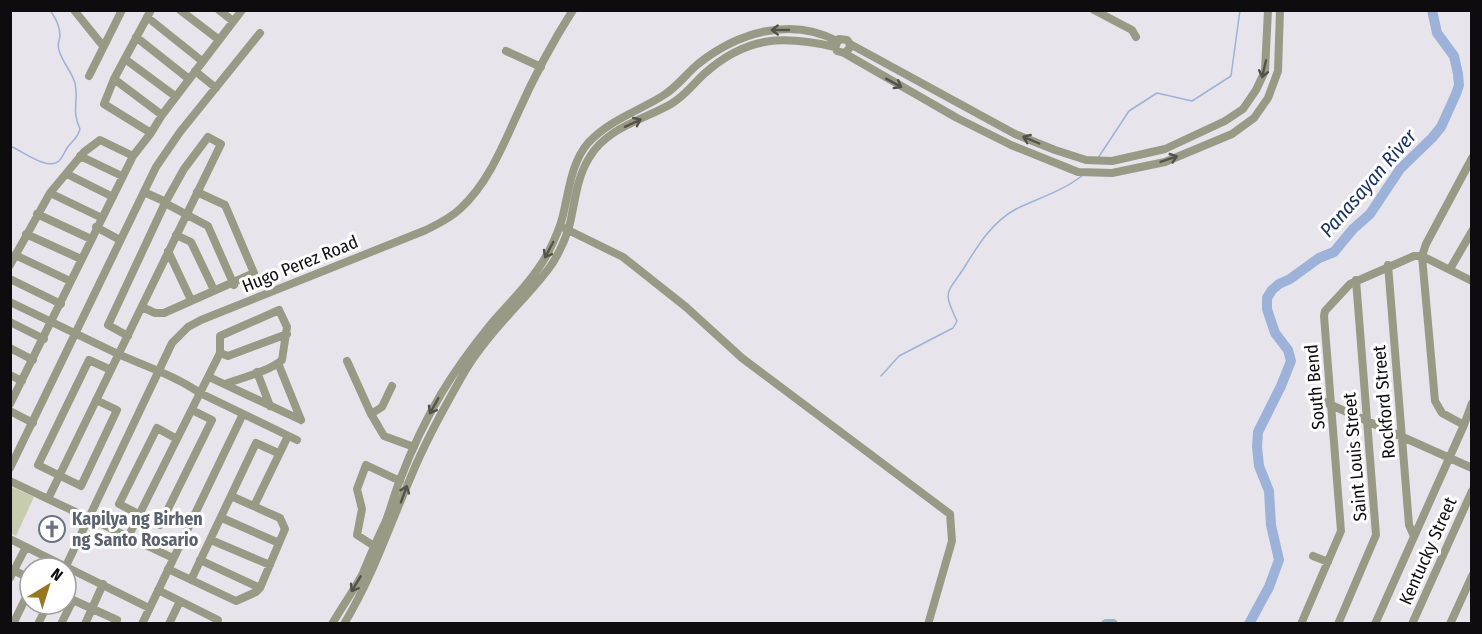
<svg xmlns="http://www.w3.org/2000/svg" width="1482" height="634" font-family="'Fira Sans Condensed',sans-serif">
	<rect width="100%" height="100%" fill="#e8e4ec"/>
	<path fill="#c8ccae" d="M10 486 34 497 16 536 11 533Z"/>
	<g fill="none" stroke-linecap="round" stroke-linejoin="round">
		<path stroke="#9cb2d8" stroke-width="1.5" d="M10 146C23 151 47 171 59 161 63 157 64 153 67 148 72 141 78 138 80 129 71 110 79 102 75 83 71 70 62 62 59 50 57 44 59 42 60 36 60 26 56 19 50 10
			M1098 158 1129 111 1157 93 1192 101 1231 76 1240 10
			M881 376 899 356 953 328 957 321C942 290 947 294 964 268 978 245 992 222 1016 209 1039 198 1063 191 1083 175"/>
		<path stroke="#9cb2d8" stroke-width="10" d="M1106 624H1113
			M1249 624 1269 587 1279 560 1271 525 1269 491 1259 466 1257 447 1258 432 1281 386 1291 361 1288 350 1275 333 1267 309V298L1272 290 1279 284 1290 279 1319 258 1334 252 1353 229 1370 214 1400 169 1432 138 1441 127 1456 94 1459 85 1458 74 1454 56 1437 33 1432 10"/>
		<path stroke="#999a86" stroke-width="8" d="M74 10 103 46
			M180 10 218 39
			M219 10 233 21
			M1094 10 1132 30 1136 37
			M147 17 202 61
			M136 37 189 79
			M850 44 849 49 844 53 837 51 835 47 839 39 847 40 850 44 1015 134 1055 150 1086 160 1112 161 1165 149 1225 121 1243 109 1256 90 1265 71 1268 10
			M506 51 541 67
			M844 53 957 118 1011 145 1078 172 1112 173 1165 162 1232 134 1254 118 1268 98 1278 71 1280 10
			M125 59 175 96
			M195 71 216 88
			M89 76 122 10
			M114 79 162 115
			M151 133 104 104 114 79 151 10
			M80 156 122 176
			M67 174 113 197
			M144 192 166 202
			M50 193 102 218
			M165 203 208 226 234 285
			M37 214 91 239
			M96 227 120 240
			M564 228 623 257 686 307 742 358 950 514 952 541 929 621
			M26 234 81 259
			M176 235 191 242 214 290
			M168 251 191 300
			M15 255 70 281
			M10 265 50 193 84 152 100 140 133 156
			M1388 265 1409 525 1414 536
			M1450 269 1472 231
			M10 279 61 304
			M10 302C46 319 81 336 116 353 144 366 174 375 200 393L297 440
			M142 307 155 313H164L254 273 225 205 197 192
			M10 322 44 339
			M10 348 33 360
			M220 353 228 356 287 334
			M347 361 371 414 384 436 414 447
			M278 363 301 420
			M257 372 270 406
			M10 375 22 381
			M209 377 301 420
			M96 400 117 410 81 486 38 465 89 360 111 370
			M1320 400 1472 468
			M10 404 133 156 151 133 162 115 242 10
			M10 411 33 423
			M371 414 382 407 392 386
			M1464 425 1442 413 1435 401 1422 256 1426 244 1472 158
			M177 439 157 428 119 504 160 525 212 420 192 410
			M10 468 156 167 180 132 260 33
			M10 481 82 515
			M48 499C106 381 163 262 221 144L208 137 184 169 165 203 108 325 128 336
			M254 506 288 436
			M222 518 279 543
			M95 521 173 558
			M128 537 220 353V336L279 310 287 327 282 360C270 371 241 378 225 384
			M10 539 149 608
			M211 540 270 565
			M374 546 357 535 362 509 357 489 366 465 400 481
			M1313 556 1328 562
			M200 560 260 588
			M65 568 172 343 188 327 201 320 426 230C438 224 451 218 461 208 487 184 502 148 516 117 532 81 551 44 573 10
			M10 569 30 578
			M168 569 236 601 256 592 260 588 285 529 280 518 231 496
			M10 578 26 547
			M191 580 256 443 278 453
			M158 590 218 620 217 624
			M13 624 30 589
			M38 624 48 604
			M61 624 73 600 117 620 115 624
			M85 624 103 584
			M142 624 243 414
			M169 624 180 601
			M332 624C342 607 354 590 363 573 370 556 377 539 385 523 391 509 394 494 400 480 411 451 425 421 441 394 456 369 473 346 491 324 511 301 533 280 548 253 554 241 560 229 563 215 569 191 571 163 588 143 609 120 639 111 664 95 678 86 686 74 698 64 737 33 790 16 837 41
			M344 624C373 576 388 529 410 479 424 444 443 410 461 378 477 349 501 323 523 299 533 288 543 277 552 264 559 253 565 240 569 227 575 204 576 179 589 158 606 128 643 120 671 104 686 95 692 85 704 74 746 36 783 35 835 47
			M1301 624 1341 531 1324 316 1325 311 1350 284 1414 256H1422L1472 281
			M1338 624 1376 535 1356 280
			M1375 624 1464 425 1472 403
			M1412 624 1472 491
			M1450 624 1472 576"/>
	</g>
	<defs><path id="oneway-shaft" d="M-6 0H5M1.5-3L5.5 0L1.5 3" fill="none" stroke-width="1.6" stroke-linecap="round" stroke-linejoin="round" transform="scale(1.5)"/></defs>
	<g stroke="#54534a">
		<use href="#oneway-shaft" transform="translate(780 30) rotate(-180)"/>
		<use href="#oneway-shaft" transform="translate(1264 69) rotate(103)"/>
		<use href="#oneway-shaft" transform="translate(894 83) rotate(29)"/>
		<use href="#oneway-shaft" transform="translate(633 123) rotate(-25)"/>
		<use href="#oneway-shaft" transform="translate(1031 140) rotate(-157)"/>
		<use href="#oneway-shaft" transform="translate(1169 159) rotate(-19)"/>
		<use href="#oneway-shaft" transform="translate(549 250) rotate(118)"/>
		<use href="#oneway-shaft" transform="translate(434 406) rotate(119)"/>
		<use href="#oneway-shaft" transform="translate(404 494) rotate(-70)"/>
		<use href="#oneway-shaft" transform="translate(356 584) rotate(121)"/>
	</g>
	<defs>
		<symbol id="church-ring" viewBox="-11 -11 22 22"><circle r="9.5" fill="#fff" stroke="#6b7280" stroke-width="1.5"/><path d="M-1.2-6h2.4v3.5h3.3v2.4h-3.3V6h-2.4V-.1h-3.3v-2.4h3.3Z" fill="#6b7280"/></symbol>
	</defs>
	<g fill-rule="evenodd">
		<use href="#church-ring" x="37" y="514" width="30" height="30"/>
	</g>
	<g text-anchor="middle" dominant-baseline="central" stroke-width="6" stroke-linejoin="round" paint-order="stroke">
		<g font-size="18" fill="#0e0c0f" stroke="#fff">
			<text transform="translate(300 264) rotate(-22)">Hugo Perez Road</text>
			<text transform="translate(1315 387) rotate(-95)">South Bend</text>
			<text transform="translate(1384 402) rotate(-95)">Rockford Street</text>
			<text transform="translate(1355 457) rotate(-95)">Saint Louis Street</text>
			<text transform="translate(1428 551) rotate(-66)">Kentucky Street</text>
		</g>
		<g font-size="18" font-weight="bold" fill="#5b616d" stroke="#fff" text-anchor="start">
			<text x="72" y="519">Kapilya ng Birhen<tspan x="72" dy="21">ng Santo Rosario</tspan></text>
		</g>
		<g font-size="20" font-style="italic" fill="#183262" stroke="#fff">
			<text transform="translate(1368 183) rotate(-49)">Panasayan River</text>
		</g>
	</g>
	<rect width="1482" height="634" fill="none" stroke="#0e0c0f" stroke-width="24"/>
	<g transform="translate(48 586) rotate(38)"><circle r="28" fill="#ffffff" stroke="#9f9e9f" stroke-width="1.5"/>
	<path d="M0-4.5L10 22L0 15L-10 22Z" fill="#987620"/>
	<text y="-9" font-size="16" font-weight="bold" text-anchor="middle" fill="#0e0c0f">N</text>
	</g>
</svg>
